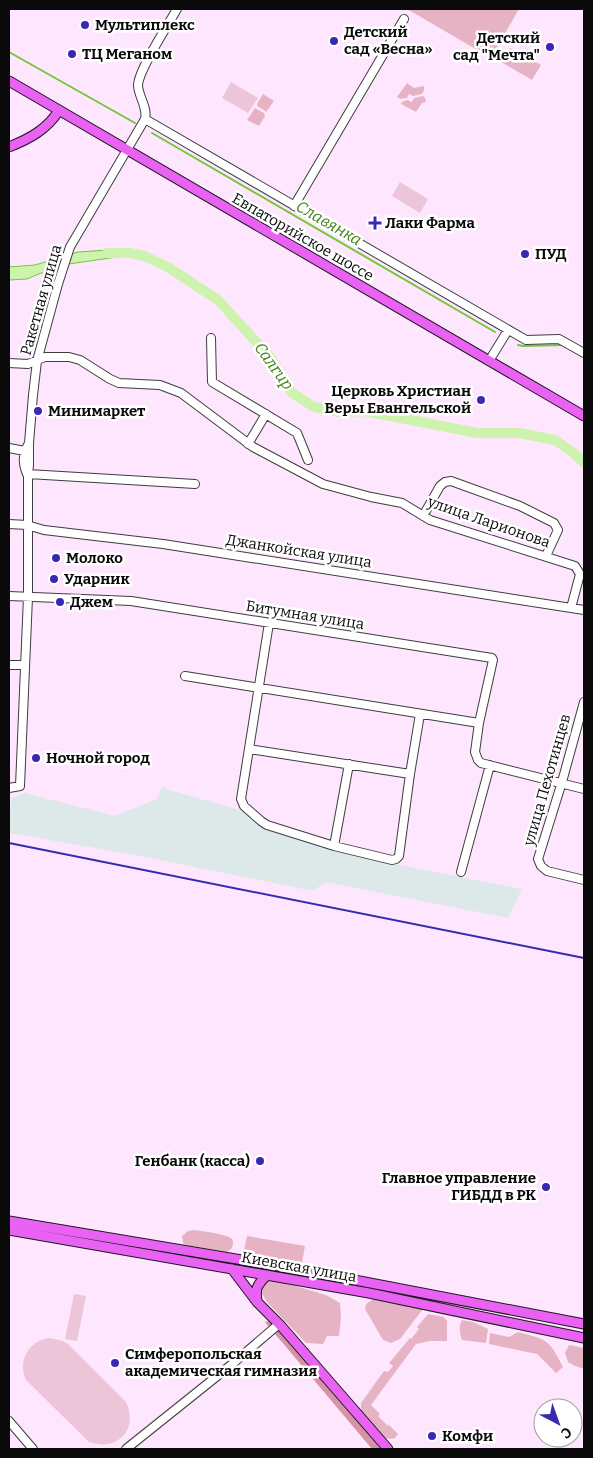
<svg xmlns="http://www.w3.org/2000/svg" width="593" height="1458" font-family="Bitter,serif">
	<rect width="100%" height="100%" fill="#fee7fe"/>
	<path fill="#dde8e9" d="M162 786 169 790 243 811 264 829 364 858 522 889 508 918 326 882 313 891 141 856 9 833V815L12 798 25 793 115 816 157 799Z"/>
	<path fill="#e6b3c5" d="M407 9H519L491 58Z
		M510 48 541 65 532 80 501 62Z
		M407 83 414 88 424 86V90L422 94 413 96 409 94 407 98 400 99 397 97Z
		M263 94 274 101 266 112 264 110 257 106V104Z
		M423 96 425 98 426 102 422 103 416 112 401 104 402 102 407 100 412 102 414 98Z
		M255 108 264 113 265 116 259 126 247 120Z
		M194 1230C201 1231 228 1234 232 1239 234 1242 233 1245 232 1248L227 1252 186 1245 183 1243 182 1236 188 1231Z
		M247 1236 305 1246 302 1262 299 1265 252 1258 246 1254 244 1250Z
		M268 1278 326 1295 340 1303 341 1318 339 1336H327L323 1344 306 1343 267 1302 261 1292 262 1285Z
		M373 1299 423 1309 400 1339 391 1343 383 1340 365 1309 366 1304Z
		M428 1314 444 1317 447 1321V1341H430L416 1344 371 1405 380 1414 378 1416 388 1426 389 1425 398 1434 395 1438 391 1439 384 1438 361 1411V1403L384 1371 388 1372 393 1366 389 1363 410 1338 411 1339 419 1329 417 1327Z
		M462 1320 473 1322 488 1329 486 1343 462 1340C460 1333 458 1327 462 1320Z
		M518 1332C549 1340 549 1340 563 1367L556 1373 537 1354 489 1344 490 1333 509 1337Z
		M569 1345 584 1348V1369L575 1366 568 1362 565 1353Z"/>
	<path fill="#d693a6" d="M274 1320 385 1449H372L265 1322Z"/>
	<path fill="#edc5d8" d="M231 82 258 98 248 113 222 98Z
		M400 182 428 199 420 213 392 196Z
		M74 1294 86 1296 77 1341 65 1339Z
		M50 1338 63 1341 69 1345 126 1402C139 1430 117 1452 89 1442L26 1380C17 1361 29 1340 50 1338Z"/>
	<path fill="#cdf3ae" stroke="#75c738" d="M123 249 117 257 55 266 45 273H41L27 279 9 280V267L35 265 78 252Z"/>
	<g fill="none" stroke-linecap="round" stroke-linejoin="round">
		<path stroke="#75c738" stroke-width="2" d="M9 52 135 123
			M152 133 495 332
			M518 345 523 346 563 345"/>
		<path stroke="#cdf3ae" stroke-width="10" d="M107 253H130L144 256 168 267 218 300 271 358 291 392 314 407 339 412 365 411 477 433H519L555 440 575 454 584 463"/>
		<defs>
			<path id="minor" d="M145 119 526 340 559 339 584 353
				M294 206 404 19
				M211 338 212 382 297 433 308 460
				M489 361 508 330
				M9 363 28 364 45 357H69L80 360 110 379 119 383 160 385 181 393 253 447 323 484 371 497 402 503 430 520 575 566 580 574 571 608
				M248 444 266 414
				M9 448 25 451
				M27 474C22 462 23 454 29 443
				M28 474 195 484
				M423 516 440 486 445 482 451 481 520 506 554 523 558 530 546 556
				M9 524 27 525 44 530 163 544 584 610
				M9 596 131 601 492 658 493 660 479 723 475 752 478 760 481 763 584 789
				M269 623 241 799 244 806 261 821 267 825 334 846 392 860 396 859 399 856 410 774 420 714
				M9 665H24
				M185 676 479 723
				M584 702 562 782 538 859 541 866 547 871 584 880
				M249 749 410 774
				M9 788 20 786 28 597V474L29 465V443L33 395 37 361 58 284 70 247 145 119C148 107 138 96 138 85 139 69 168 25 177 9
				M334 846 349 764
				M461 872 490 765
				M9 1421 33 1449
				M126 1449 231 1365 279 1324"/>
			<path id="major" d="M9 81 584 416
				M9 147C29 139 48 129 59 110
				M9 1221 308 1271 584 1324
				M9 1230 369 1293 584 1338
				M232 1269 257 1302 281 1326 388 1449
				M257 1301C255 1288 257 1285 267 1275"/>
		</defs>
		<use href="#minor" stroke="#3d3d3d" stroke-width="10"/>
		<use href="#major" stroke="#1b1b1b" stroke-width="11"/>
		<use href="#minor" stroke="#fff" stroke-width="8"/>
		<use href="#major" stroke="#e962f4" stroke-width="9"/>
		<path stroke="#3a28b3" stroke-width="2" d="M9 843 584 958"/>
	</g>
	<g fill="#3a28b3" stroke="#fff" stroke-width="2">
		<circle cx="85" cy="25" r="5"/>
		<circle cx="334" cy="41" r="5"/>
		<circle cx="550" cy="47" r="5"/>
		<circle cx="72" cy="54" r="5"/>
		<path d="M372.5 215.5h5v5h5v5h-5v5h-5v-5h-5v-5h5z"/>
		<circle cx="525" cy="254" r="5"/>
		<circle cx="481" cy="400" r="5"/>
		<circle cx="38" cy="411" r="5"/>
		<circle cx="56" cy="558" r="5"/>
		<circle cx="54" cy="579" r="5"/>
		<circle cx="60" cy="602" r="5"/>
		<circle cx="36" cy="758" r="5"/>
		<circle cx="260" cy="1161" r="5"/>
		<circle cx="546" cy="1187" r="5"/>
		<circle cx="115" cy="1363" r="5"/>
		<circle cx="432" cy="1436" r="5"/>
	</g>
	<g text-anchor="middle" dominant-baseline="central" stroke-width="5" stroke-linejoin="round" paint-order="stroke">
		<g font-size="15" font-weight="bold" fill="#0a0a0a" stroke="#fff" text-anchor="start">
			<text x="95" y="25">Мультиплекс</text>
			<text x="344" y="32">Детский<tspan x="344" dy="17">сад «Весна»</tspan></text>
			<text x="540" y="38" text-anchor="end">Детский<tspan x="540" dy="17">сад "Мечта"</tspan></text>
			<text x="82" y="54">ТЦ Меганом</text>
			<text x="385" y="223">Лаки Фарма</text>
			<text x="535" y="254">ПУД</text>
			<text x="471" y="391" text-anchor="end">Церковь Христиан<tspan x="471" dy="17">Веры Евангельской</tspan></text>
			<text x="48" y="411">Минимаркет</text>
			<text x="66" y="558">Молоко</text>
			<text x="64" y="579">Ударник</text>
			<text x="70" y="602">Джем</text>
			<text x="46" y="758">Ночной город</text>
			<text x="250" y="1161" text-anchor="end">Генбанк (касса)</text>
			<text x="536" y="1178" text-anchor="end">Главное управление<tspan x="536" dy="17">ГИБДД в РК</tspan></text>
			<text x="125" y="1354">Симферопольская<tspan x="125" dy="17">академическая гимназия</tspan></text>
			<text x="442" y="1436">Комфи</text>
		</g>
		<g font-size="15" fill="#0a0a0a" stroke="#fff">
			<text transform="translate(303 237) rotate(30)">Евпаторийское шоссе</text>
			<text transform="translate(41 300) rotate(-74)">Ракетная улица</text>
			<text transform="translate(489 522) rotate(19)">улица Ларионова</text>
			<text transform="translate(299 551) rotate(9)">Джанкойская улица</text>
			<text transform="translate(305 615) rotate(9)">Битумная улица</text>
			<text transform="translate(547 780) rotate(-74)">улица Пехотинцев</text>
			<text transform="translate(299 1267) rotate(10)">Киевская улица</text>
		</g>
		<g font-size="16" font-style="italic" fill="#418118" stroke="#fff">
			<text transform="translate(329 223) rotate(30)">Славянка</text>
			<text transform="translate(274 366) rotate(54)">Салгир</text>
		</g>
	</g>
	<rect width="593" height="1458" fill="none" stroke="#0a0a0a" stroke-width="20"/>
	<g transform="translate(558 1423) rotate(139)"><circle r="24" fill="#ffffff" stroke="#9d9d9d"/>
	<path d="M0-4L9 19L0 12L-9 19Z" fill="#3a28b3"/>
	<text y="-8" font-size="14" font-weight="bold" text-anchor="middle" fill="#0a0a0a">С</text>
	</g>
</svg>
